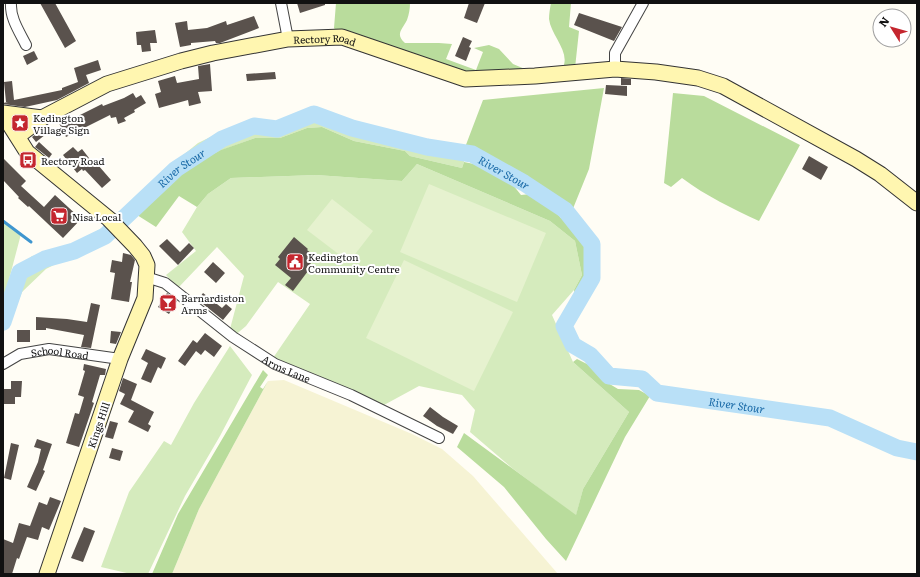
<svg xmlns="http://www.w3.org/2000/svg" width="920" height="577" font-family="Literata,serif">
	<rect width="100%" height="100%" fill="#fffdf5"/>
	<path fill="#f6f3d4" d="M284 380 412 434 442 449 473 476 558 574H172L199 509 268 381Z"/>
	<path fill="#d5ebbd" d="M310 112 322 113 356 125 464 150V162L462 168 410 156 405 151 354 141 322 127 307 128 280 138H255L222 150 211 155 167 184 124 227 114 218 123 213 171 165 198 143 227 129 257 124H278Z
		M417 164 550 221 575 241 582 275 574 290 552 315 573 362 629 412 583 489 576 516 512 468 470 432 475 410 462 395 419 386 384 405 341 388 273 358 310 304 278 282 246 326 233 337 230 329 244 276 217 247 178 288 166 275 196 251 182 232 197 207 208 194 231 178 316 175 402 181Z
		M3 221 21 234 6 291 3 295Z
		M107 225 116 232 99 242 46 269 22 292 10 323 3 332V306L10 283 18 269 32 256 50 254 65 250Z
		M230 346 252 375 220 436 185 496 148 574H131L101 567 129 492 164 441 171 445 194 403Z"/>
	<path fill="#b9dc9c" d="M336 3H410C410 9 409 14 407 20 402 30 395 34 405 43H439L452 44 446 59 476 70 483 52 474 48 489 45 499 49 513 64 532 72 476 78 337 33 334 28Z
		M551 3H571L569 27 579 31 575 68 562 69C572 53 551 36 549 19 549 14 550 8 551 3Z
		M604 88 589 169 572 211 564 203 490 160 484 158 473 157 464 150 483 100Z
		M673 93 704 96 800 145 759 221C733 209 706 196 682 178L671 187 664 183Z
		M322 127 354 141 405 151 410 156 462 168 464 162 484 166 513 185 521 195 531 194 548 204 561 218 565 217C569 221 574 224 577 227 588 240 594 262 590 278 589 286 584 294 580 301L575 294 574 290 582 275 575 241 550 221 417 164 402 181 316 175 231 178 208 194 197 207 179 196 156 227 137 215 167 184 211 155 221 150 255 138H280L307 128Z
		M577 359 595 368 602 375 608 383 618 389 639 390 650 396 625 437 566 561 546 539 504 487 457 447 464 433 576 515 583 489 629 412 573 362Z
		M263 370 268 375 260 387 263 389 268 381 199 509 172 574H152L178 514Z"/>
	<path fill="#e6f2cf" d="M429 184 546 233 517 302 400 252Z
		M332 199 373 231 349 262 307 230Z
		M404 260 513 312 474 391 366 338Z"/>
	<g fill="none" stroke-linecap="round" stroke-linejoin="round">
		<path stroke="#3f96cf" stroke-width="3" d="M3 221 31 242"/>
		<path stroke="#b9e0f7" stroke-width="17" id="s1" d="M3 322 20 272 45 259 74 251 105 236 176 169 222 139 254 126 277 129 314 114 352 128 427 147 472 154 524 183 565 210 592 244V278L564 326 573 345 590 355 609 376 642 379 657 393 830 418 897 448 917 452"/>
	</g>
	<path fill="#5a524d" d="M40 3H55L76 41 65 48Z
		M297 3H325V5L300 13Z
		M469 3H485L477 23 464 18Z
		M579 13 622 27 614 41 574 25Z
		M254 16 259 28 220 43H216L215 41 191 43V45L180 47 175 23 187 21 188 30 207 28 226 21 227 25Z
		M155 30 157 43H150L151 51 142 52 141 45H137L136 32Z
		M463 37 472 41 469 47 471 48 466 61 455 56Z
		M34 51 38 59 27 65 23 56Z
		M98 60 101 70 86 75 89 83 57 100 25 107 3 104V103L8 102H6L4 82 12 81 14 100 62 90V88L78 82 74 68Z
		M210 64 212 91 198 92 201 103 189 106 188 100 159 108 155 94 161 92 158 81 175 76 177 83 199 79 198 66Z
		M275 72 276 79 247 81 246 74Z
		M621 78 631 79V85H621Z
		M606 85 627 86V96L605 94Z
		M133 93 136 98 141 95 146 103 134 110 135 112 124 118 126 121 118 124 116 117 111 118 110 115 66 137 59 123 64 121 63 119 70 116 71 119 76 117 102 104 103 106 124 98Z
		M46 126 50 131 36 142 32 137Z
		M39 142 52 154 49 158 35 147Z
		M73 147 78 152 82 149 96 167 98 165 111 180 102 188 85 170 83 171 82 169 77 173 63 155Z
		M809 156 828 167 821 180 802 169Z
		M3 158 26 181 21 186 44 207 55 195 81 219 63 238 29 206 28 207 18 198 19 197 3 180Z
		M294 237 308 249 307 250 316 257 306 269 308 271 293 291 285 285 291 278 275 265 280 259 278 257Z
		M167 239 180 252 189 243 194 248 178 265 159 246Z
		M123 253 131 255 135 260 130 282H132L129 302 111 299 115 273 110 272 112 260 122 262Z
		M213 262 225 273 216 283 204 272Z
		M167 293 177 301 169 314 158 307Z
		M203 293 222 308 226 304 232 309 223 320 198 300Z
		M91 303 100 305 91 348 81 347 84 335 46 328V330H36V317L67 319 87 322Z
		M17 330H30V342H17Z
		M111 331 121 332 116 344 110 343Z
		M205 333 222 346 214 357 205 350 201 355 196 351 185 366 178 361 193 340 197 343Z
		M146 349 166 358 161 369 158 367 151 383 141 379 148 363 141 359Z
		M84 364 106 369 105 375H100L92 402 94 403 79 447 66 443 75 413 79 414 84 397 78 395 85 371 83 370Z
		M123 378 137 384 131 400 154 412 148 424 151 426 148 432 128 422 134 411 120 404 125 394 119 391Z
		M11 381H22L21 397H15V404H3V389H11Z
		M430 407 443 417 458 426 453 434 437 426 423 416Z
		M110 421 118 423 113 439 105 437Z
		M37 439 52 444 43 470 45 471 36 491 27 487 38 462 41 449 34 447Z
		M11 443 19 445 11 480 4 478Z
		M112 448 123 451 120 461 109 458Z
		M50 497 61 501 49 530 42 527 38 540 27 537 19 559 17 558 12 574H3V539L13 543 19 523 30 526 39 502 47 505Z
		M84 527 95 531 83 562 71 558Z"/>
	<g fill="none" stroke-linecap="round" stroke-linejoin="round">
		<defs>
			<g id="street">
				<path d="M11 3C10 18 19 31 26 45"/>
				<path d="M281 3 288 39"/>
				<path d="M615 69V53L643 3"/>
				<path id="s2" d="M146 277 165 283 233 337 275 364 351 395 439 438"/>
				<path id="s3" d="M3 364 20 354 49 349 120 359"/>
			</g>
			<g id="secondary">
				<path d="M3 113 42 118"/>
				<path d="M3 114 27 152 109 219 135 246 143 256 147 265 145 298 120 359 47 574"/>
				<path id="s4" d="M18 136 42 118 107 84 181 61 213 53 288 39 342 37 465 79 535 76 615 69 656 72 698 78 723 86 856 159 880 174 917 203"/>
			</g>
		</defs>
		<use href="#street" stroke="#444" stroke-width="12"/>
		<use href="#secondary" stroke="#333" stroke-width="17"/>
		<use href="#street" stroke="#fff" stroke-width="10"/>
		<use href="#secondary" stroke="#fff6b0" stroke-width="15"/>
	</g>
	<defs>
		<symbol id="sight-square" viewBox="-11 -11 22 22"><rect x="-9" y="-9" width="18" height="18" rx="4" fill="#c4262e" stroke="#fff"/><path d="M0-6L1.8-2.2L6-1.7L2.9 1.2L3.7 5.4L0 3.3L-3.7 5.4L-2.9 1.2L-6-1.7L-1.8-2.2Z" fill="#fff"/></symbol>
		<symbol id="bus-square" viewBox="-11 -11 22 22"><rect x="-9" y="-9" width="18" height="18" rx="4" fill="#c4262e" stroke="#fff"/><path d="M-5-6H5V4H4V6H2V4H-2V6H-4V4H-5ZM-3.5-4V0h7V-4ZM-3.5 1.2v1.5H-2V1.2ZM2 1.2v1.5H3.5V1.2Z" fill="#fff"/></symbol>
		<symbol id="supermarket-square" viewBox="-11 -11 22 22"><rect x="-9" y="-9" width="18" height="18" rx="4" fill="#c4262e" stroke="#fff"/><path d="M-6-5.5h2.5l.6 2H6L4.5 2H-2.5L-4.4-4H-6ZM-1.5 3.2a1.3 1.3 0 1 0 .1 0ZM3 3.2a1.3 1.3 0 1 0 .1 0Z" fill="#fff"/></symbol>
		<symbol id="civic-square" viewBox="-11 -11 22 22"><rect x="-9" y="-9" width="18" height="18" rx="4" fill="#c4262e" stroke="#fff"/><path d="M-.6-6.5H3V-4.5H.6V-3L4-1V1h2V6H-6V1h2V-1L-.6-3ZM-1.2 2.5V6h2.4V2.5Z" fill="#fff"/></symbol>
		<symbol id="bar-square" viewBox="-11 -11 22 22"><rect x="-9" y="-9" width="18" height="18" rx="4" fill="#c4262e" stroke="#fff"/><path d="M-6-5H6L.8 .8V4.5H3.5V6h-7V4.5H-.8V.8Z" fill="#fff"/></symbol>
	</defs>
	<g fill-rule="evenodd">
		<use href="#sight-square" x="10" y="113" width="20" height="20"/>
		<use href="#bus-square" x="18" y="150" width="20" height="20"/>
		<use href="#supermarket-square" x="49" y="206" width="20" height="20"/>
		<use href="#civic-square" x="285" y="252" width="20" height="20"/>
		<use href="#bar-square" x="158" y="293" width="20" height="20"/>
	</g>
	<g text-anchor="middle" dominant-baseline="central" stroke-width="4" stroke-linejoin="round" paint-order="stroke">
		<g font-size="10" fill="#111" stroke="#fff">
			<text stroke="none"><textPath href="#s4" startOffset="327">Rectory Road</textPath></text>
			<text stroke="none"><textPath href="#s3" startOffset="60">School Road</textPath></text>
			<text stroke="none"><textPath href="#s2" startOffset="169">Arms Lane</textPath></text>
			<text transform="translate(98 425) rotate(-71)">Kings Hill</text>
		</g>
		<g font-size="10" fill="#111" stroke="#fff" text-anchor="start">
			<text x="33" y="117">Kedington<tspan x="33" dy="12">Village Sign</tspan></text>
			<text x="41" y="160">Rectory Road</text>
			<text x="72" y="216">Nisa Local</text>
			<text x="308" y="256">Kedington<tspan x="308" dy="12">Community Centre</tspan></text>
			<text x="181" y="297">Barnardiston<tspan x="181" dy="12">Arms</tspan></text>
		</g>
		<g font-size="11" font-style="italic" fill="#1768a6" stroke="#fff">
			<text stroke="none"><textPath href="#s1" startOffset="248">River Stour</textPath></text>
			<text stroke="none"><textPath href="#s1" startOffset="596">River Stour</textPath></text>
			<text stroke="none"><textPath href="#s1" startOffset="1004">River Stour</textPath></text>
		</g>
	</g>
	<rect width="920" height="577" fill="none" stroke="#111111" stroke-width="8"/>
	<g transform="translate(892 28) rotate(307)"><circle r="19" fill="#ffffff" stroke="#a0a0a0"/>
	<path d="M0-3L7 15L0 10L-7 15Z" fill="#c4262e"/>
	<text y="-6" font-size="11" font-weight="bold" text-anchor="middle" fill="#111111">N</text>
	</g>
</svg>
